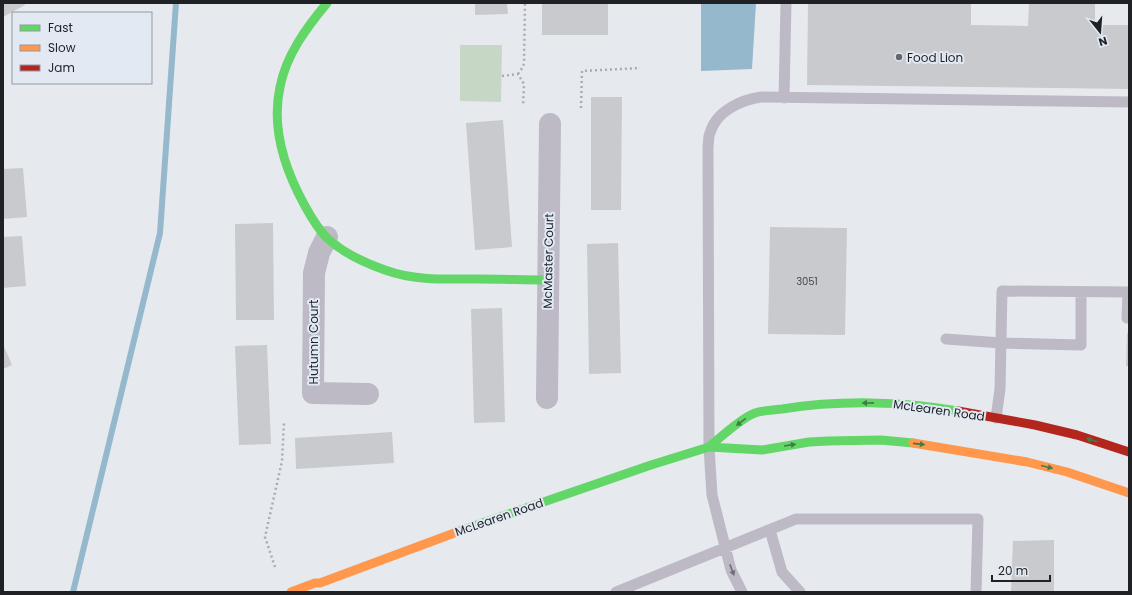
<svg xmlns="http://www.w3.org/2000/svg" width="1132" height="595" font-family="Poppins,sans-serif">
	<rect width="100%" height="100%" fill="#e6eaef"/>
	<path fill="#c7d7c6" d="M460 45H502L501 102 460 101Z"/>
	<path fill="#95b8cd" d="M701 3H756L752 69 701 71Z"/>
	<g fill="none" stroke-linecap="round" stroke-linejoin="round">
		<path stroke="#95b8cd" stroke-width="6" d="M73 592 160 233 176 3"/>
	</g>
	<path fill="#c8cacd" d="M3 3H24L25 5 3 17Z
		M475 3H507L508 14 475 15Z
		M542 3H608V35H542Z
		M808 3H971V25L1028 26 1029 3H1095V25H1129V89L807 85Z
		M591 97H622L621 210H591Z
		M503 120 512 247 475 250 466 123Z
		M23 168 27 217 3 219V169Z
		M273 223 274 320H236L235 224Z
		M770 227 847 228 845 335 768 334Z
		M22 236 26 286 3 288V237Z
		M618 243 621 373 589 374 587 244Z
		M502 308 505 422 474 423 471 309Z
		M1127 333H1129V366H1126Z
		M3 344 12 365 3 369Z
		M267 345 271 444 239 445 235 346Z
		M392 432 394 463 296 469 295 438Z
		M1054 540V592H1011L1013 541Z"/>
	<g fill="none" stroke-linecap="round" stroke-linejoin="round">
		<path stroke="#abaab4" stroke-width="2.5" stroke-dasharray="2 3" stroke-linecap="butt" d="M518 74 523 67 524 63 525 3
			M502 76 518 74 524 84 523 106
			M581 108 582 71 640 68
			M275 567 265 537 282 461 284 422"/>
		<path stroke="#bdbac6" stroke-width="11" d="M784 98 786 3
			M1128 292 1127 318H1129
			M946 339 1001 343 1081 345V292
			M996 418 1000 389 1002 291 1129 292
			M770 530 782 572 800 592
			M616 592 796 519H978L976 592
			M742 592 731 570 712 495 709 447 708 146C709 142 708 137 710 133 716 111 741 100 761 97L1129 102"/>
		<path stroke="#bdbac6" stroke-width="22" d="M327 237 319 253 314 273 313 393 368 394
			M547 398 550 124"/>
		<path stroke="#63d668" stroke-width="9" d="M327 3C307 27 286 55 280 87 271 128 285 170 305 206 311 217 318 229 327 238 343 253 365 263 385 270 415 281 447 279 478 279 502 279 525 280 548 280
			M709 447C721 437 741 418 755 413 764 410 774 410 782 409 838 400 902 401 958 411
			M465 529 651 465 709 447 762 450 809 442 828 441 881 440 913 443"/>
		<path stroke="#ff974d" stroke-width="9" d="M913 443 1027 462 1067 472 1129 493
			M291 592 315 583H320L465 529"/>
		<path stroke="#b3261e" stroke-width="9" d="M958 411 1035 425 1077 435 1129 452"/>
	</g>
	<defs><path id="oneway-solid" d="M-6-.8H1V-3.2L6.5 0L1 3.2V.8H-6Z"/></defs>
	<g fill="#417c46">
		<use href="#oneway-solid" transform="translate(868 403) rotate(179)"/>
		<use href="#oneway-solid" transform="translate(741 422) rotate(143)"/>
		<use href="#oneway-solid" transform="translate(1092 440) rotate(-162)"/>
		<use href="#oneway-solid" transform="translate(919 444) rotate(6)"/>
		<use href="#oneway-solid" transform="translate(790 445) rotate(-9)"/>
		<use href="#oneway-solid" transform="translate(1047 467) rotate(14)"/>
	</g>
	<use fill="#6e6e76" href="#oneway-solid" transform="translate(732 570) rotate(69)"/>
	<circle fill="#65676c" stroke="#e2e9f3" stroke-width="1.5" cx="899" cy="57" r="4"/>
	<g text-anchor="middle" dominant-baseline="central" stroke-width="4" stroke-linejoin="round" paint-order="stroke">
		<g font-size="10" fill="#494b4f">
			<text x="807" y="281">3051</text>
		</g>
		<g font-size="12" fill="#1f2125" stroke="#e2e9f3" text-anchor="start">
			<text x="907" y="57">Food Lion</text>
		</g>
		<g font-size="12" fill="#1f2125" stroke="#e2e9f3">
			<text transform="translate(548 261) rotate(-89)">McMaster Court</text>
			<text transform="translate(313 342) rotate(-90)">Hutumn Court</text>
			<text transform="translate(939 410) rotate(8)">McLearen Road</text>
			<text transform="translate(499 517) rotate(-19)">McLearen Road</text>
		</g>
	</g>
	<rect width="1132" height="595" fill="none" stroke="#1f2125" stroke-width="8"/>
	<rect x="12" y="12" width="140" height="72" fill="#e2e9f3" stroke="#9499a1"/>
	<rect x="20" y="25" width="20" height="6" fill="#63d668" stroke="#9499a1"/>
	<text x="48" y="32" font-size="12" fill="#1f2125">Fast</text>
	<rect x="20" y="45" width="20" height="6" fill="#ff974d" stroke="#9499a1"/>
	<text x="48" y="52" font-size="12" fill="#1f2125">Slow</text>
	<rect x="20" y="65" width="20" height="6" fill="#b3261e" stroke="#9499a1"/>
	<text x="48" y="72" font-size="12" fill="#1f2125">Jam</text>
	<g transform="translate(1100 32) rotate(163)" stroke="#e2e9f3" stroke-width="3" paint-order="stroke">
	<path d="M0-3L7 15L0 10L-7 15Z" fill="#1f2125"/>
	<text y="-6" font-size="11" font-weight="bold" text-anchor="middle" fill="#1f2125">N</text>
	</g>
	<path d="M992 575v6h58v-6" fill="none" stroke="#1f2125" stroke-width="2"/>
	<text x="998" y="575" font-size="12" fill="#1f2125" stroke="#e2e9f3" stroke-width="3" paint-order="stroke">20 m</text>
</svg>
